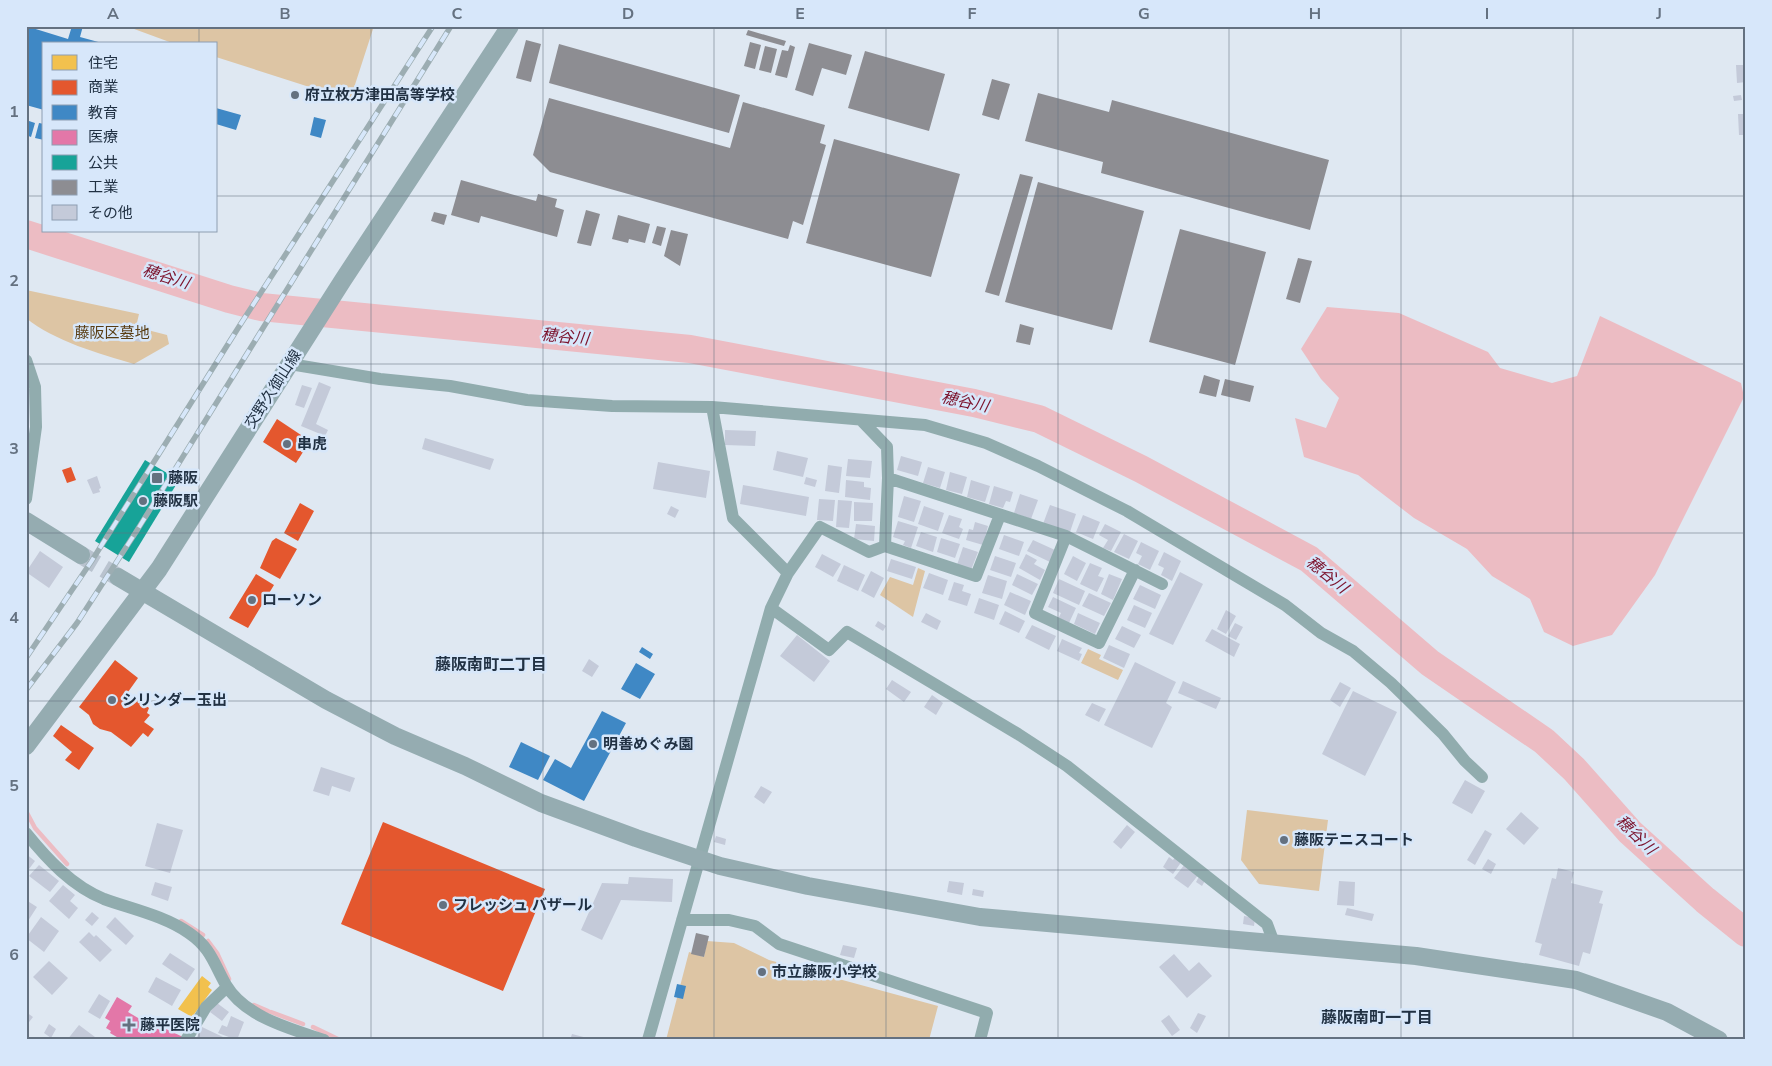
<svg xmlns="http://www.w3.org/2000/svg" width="1772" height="1066" font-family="'Nunito Sans','Noto Sans JP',sans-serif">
	<rect width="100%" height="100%" fill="#dfe8f2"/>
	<path fill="#ddc5a4" d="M126 26H374L350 100 216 57V44H175Z
		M26 290 139 314 136 327 167 335 169 344 134 364C100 354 54 341 26 318Z
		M918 568 925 571 913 617 880 595 890 577 913 585Z
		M1088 649 1101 655 1099 659 1123 670 1118 680 1081 663Z
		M1247 810 1328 820 1319 891 1259 884 1241 860Z
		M707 941 734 943 769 960 938 1006 929 1040H666L689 952 704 957Z"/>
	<path fill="#ecbcc3" d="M1327 307 1399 313 1488 352 1500 368 1552 383 1577 376 1600 316 1741 383 1744 397 1655 575 1612 635 1573 646 1544 632 1530 599 1492 576 1467 549 1414 518 1358 475 1304 457 1295 418 1326 428 1339 398 1321 379 1301 349Z"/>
	<path fill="#f2c14e" d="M202 976 211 983 208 987 212 990 192 1017 178 1009Z"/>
	<path fill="#e4572e" d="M277 419 310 441 296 463 263 442Z
		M71 467 76 480 67 483 62 470Z
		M300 503 314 511 298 541 284 533Z
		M276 538 297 549 280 579 260 568 272 541Z
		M256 574 274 585 248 628 229 618Z
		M115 660 138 678 128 692 149 708 147 713 150 715 144 722 154 729 148 737 143 733 131 747 111 732 100 729 93 724 89 715 79 707Z
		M61 725 94 748 79 770 65 760 72 752 53 736Z
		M383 822 545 889 503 991 341 924Z"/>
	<path fill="#3f88c5" d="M26 26 68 39 72 26H83L80 37 102 43 44 44V110L26 105Z
		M216 108 241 115 236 130 216 124Z
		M314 117 326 120 321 138 310 135Z
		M26 120 35 123 31 137 26 135Z
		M39 123 44 124V140L35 138Z
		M642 647 653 654 650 659 639 652Z
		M636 663 655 674 640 699 621 689Z
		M602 711 626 723 584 801 543 780 555 759 571 768Z
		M521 742 550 756 538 780 509 767Z
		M677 984 686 986 683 999 674 997Z"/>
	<path fill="#e377a8" d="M117 997 132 1006 128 1012 155 1028 165 1032 166 1029 183 1037 181 1040H122L110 1033 111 1031 106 1028 110 1021 105 1018Z"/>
	<path fill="#17a398" d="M145 460 179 480 129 562 95 541Z"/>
	<path fill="#8d8d92" d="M748 30 786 41 784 46 746 35Z
		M526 40 541 44 531 82 516 78Z
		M750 42 761 45 755 69 744 66Z
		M809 43 852 55 846 75 822 68 813 96 795 90Z
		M559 44 740 95 729 133 549 83Z
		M790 45 795 47 787 78 775 75 782 50 788 51Z
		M765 46 777 49 771 73 759 70Z
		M865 51 945 74 929 131 848 108Z
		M992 79 1010 84 999 120 982 115Z
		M1038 93 1109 112 1112 100 1329 160 1310 230 1101 173 1103 162 1025 141Z
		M549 98 730 148 743 102 825 125 820 143 826 145 803 225 793 221 788 239 550 172 533 155Z
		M834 139 960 174 931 277 806 243Z
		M1020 174 1033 177 999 296 985 292Z
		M461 180 536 201 538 194 557 199 555 207 564 210 557 237 481 216 479 223 451 215Z
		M1038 182 1144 211 1112 330 1005 302Z
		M586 210 600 214 591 246 577 243Z
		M434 212 447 215 444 225 431 221Z
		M618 215 650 224 645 243 629 239 628 243 612 239Z
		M657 226 666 228 661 246 652 243Z
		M1180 229 1266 252 1235 365 1149 342Z
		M671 230 688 234 680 266 664 256Z
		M1298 258 1312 261 1300 303 1286 299Z
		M1020 324 1034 328 1030 345 1016 342Z
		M1204 375 1220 380 1216 397 1199 393Z
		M1225 379 1254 386 1250 402 1221 395Z
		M696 933 709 936 704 957 691 954Z"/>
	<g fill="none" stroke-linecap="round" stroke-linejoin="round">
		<path stroke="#ecbcc3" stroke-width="4.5" d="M26 811 35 828 67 864
			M181 921 203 935
			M208 941 217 953 229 979
			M254 1005 268 1011
			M271 1012 303 1024
			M313 1027 340 1040"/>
		<path stroke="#ecbcc3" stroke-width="28" d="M26 234 229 299 261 307 690 349 974 403 1039 419 1141 469 1309 559 1430 663 1544 741 1574 769 1630 832 1705 900 1746 933"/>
	</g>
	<path fill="#c4cad9" d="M1736 65H1746V82L1737 83Z
		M1741 95 1742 100 1734 101 1733 96Z
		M1738 114H1746V135H1739Z
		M132 331 143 333 141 342 130 340Z
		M319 382 331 387 316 424 328 430 325 436 301 426Z
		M302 385 312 388 304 408 295 405Z
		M725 430 756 431 755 446 725 445Z
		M425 438 494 459 490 470 422 449Z
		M777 451 808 458 803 477 773 470Z
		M901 456 922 462 918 476 897 470Z
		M848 459 872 461 870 478 846 476Z
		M658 462 710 471 706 498 653 489Z
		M828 465 842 467 839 493 825 491Z
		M928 467 945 472 940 488 923 483Z
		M950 472 967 477 962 494 946 490Z
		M97 476 101 488 99 489 100 492 93 494 87 480Z
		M806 477 817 480 815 487 804 484Z
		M846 480 864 482V487L871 488 870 500 845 497Z
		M971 480 990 486 985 502 967 497Z
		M743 485 809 497 806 516 740 504Z
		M994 486 1013 492 1010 502 1006 501 1003 508 989 504Z
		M1020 494 1038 500 1031 519 1014 513Z
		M904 496 921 501 914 522 898 517Z
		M819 499 835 500 833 521 817 520Z
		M838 500 852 501 849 528 836 527Z
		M854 502 873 503 872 521H854Z
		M1050 505 1076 514 1070 532 1043 524Z
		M671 506 679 510 675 518 667 514Z
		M924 506 944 513 938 531 918 524Z
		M949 515 962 519 959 527 963 529 959 539 942 533Z
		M1083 515 1100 522 1093 539 1076 532Z
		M898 521 918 527 911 548 903 545 905 541 893 537Z
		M975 522 988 526 983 545 966 540 969 529 973 530Z
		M856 524 875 526 874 541 854 539Z
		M1105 524 1121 532 1111 551 1103 548 1108 540 1099 535Z
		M921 532 937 537 933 552 916 546Z
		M1124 534 1138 541 1129 559 1114 552Z
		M1004 535 1024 542 1019 556 999 549Z
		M941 538 960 544 955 558 937 552Z
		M1033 540 1055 550 1050 562 1027 551Z
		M1141 542 1159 551 1150 570 1138 564 1142 556 1136 553Z
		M963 547 978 552 971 570 957 565Z
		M40 551 63 567 49 588 26 572Z
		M1164 552 1181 561 1172 581 1161 575 1164 568 1158 565Z
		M822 554 841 564 833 577 815 567Z
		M1026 554 1037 560 1034 564 1045 570 1040 580 1019 568Z
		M995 556 1016 563 1011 577 990 570Z
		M1073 556 1086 563 1077 581 1064 574Z
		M891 559 916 567 912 579 887 571Z
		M1090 563 1102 568 1098 576 1104 578 1097 592 1080 584Z
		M844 565 865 575 858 591 837 581Z
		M871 571 884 578 874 598 861 591Z
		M1180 572 1203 584 1173 645 1149 634Z
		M929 573 948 580 943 595 923 588Z
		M1017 574 1038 584 1032 595 1012 585Z
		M1109 574 1122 579 1113 600 1101 594Z
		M988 575 1007 581 1002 599 982 593Z
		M1059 579 1085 591 1079 605 1053 593Z
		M954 582 964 585 962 591 971 594 967 606 948 600Z
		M1140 585 1161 595 1155 609 1133 599Z
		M1010 592 1031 601 1025 615 1004 605Z
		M1089 593 1111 603 1104 616 1082 606Z
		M1053 597 1076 608 1069 623 1058 619 1061 613 1048 607Z
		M979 598 999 605 994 620 974 613Z
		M1134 605 1152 613 1145 628 1127 620Z
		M1226 610 1236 616 1226 634 1217 629Z
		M1005 611 1025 621 1019 633 999 624Z
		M926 613 941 621 937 630 921 622Z
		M1078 613 1100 623 1095 634 1074 624Z
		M878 621 886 626 883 631 875 626Z
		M1235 623 1243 627 1236 640 1228 636Z
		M1032 625 1056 636 1049 650 1025 638Z
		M1122 626 1141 635 1134 648 1115 639Z
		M1212 629 1240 644 1234 657 1205 641Z
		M797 635 830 661 814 682 780 656Z
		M1062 639 1082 648 1079 653 1082 654 1079 661 1057 651Z
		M1109 645 1130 654 1124 668 1103 658Z
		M589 659 599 666 592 677 582 671Z
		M1135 662 1176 682 1166 703 1172 707 1152 748 1104 725Z
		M892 680 911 692 904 702 886 689Z
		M1183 681 1221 698 1216 709 1178 693Z
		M1340 682 1351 688 1340 707 1330 700Z
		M1353 691 1397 712 1365 776 1322 754Z
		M932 695 943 703 936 715 924 707Z
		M1092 703 1106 709 1099 722 1085 715Z
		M321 767 355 778 350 792 332 786 329 796 313 791Z
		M1465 780 1485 791 1472 814 1452 803Z
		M761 786 772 792 764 804 754 797Z
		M1521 812 1539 828 1524 845 1506 829Z
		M157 823 183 830 170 873 145 866Z
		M1127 825 1135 832 1121 849 1113 842Z
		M1485 830 1492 834 1475 865 1467 860Z
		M716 836 726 839 725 845 714 842Z
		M26 854 35 861 26 873Z
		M1176 856 1182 861 1173 874 1163 867 1169 857 1173 860Z
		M1488 859 1496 864 1491 874 1482 869Z
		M1185 864 1199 874 1188 888 1174 878Z
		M39 865 59 881 50 892 29 876Z
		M1558 868 1574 872 1571 883 1603 891 1599 903 1603 904 1590 954 1583 952 1579 966 1539 955 1542 944 1535 942 1552 878 1556 879Z
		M1200 875 1206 879 1202 886 1196 882Z
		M629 877 673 879 672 902 621 900 602 940 581 930 602 883 628 884Z
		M949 881 964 883 962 895 947 892Z
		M1339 881 1355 882 1354 906 1337 905Z
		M155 882 172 887 168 901 151 895Z
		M63 885 75 895 70 901 78 908 69 919 49 901Z
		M973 889 984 891 983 897 972 895Z
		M26 900 37 907 26 924Z
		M1347 908 1374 914 1372 921 1345 915Z
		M92 912 99 918 92 926 85 920Z
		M1244 916 1255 918 1254 926 1243 924Z
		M41 917 59 931 44 952 26 938Z
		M115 917 134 936 126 945 106 927Z
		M89 932 94 937 96 935 112 950 100 962 79 942Z
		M843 945 857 948 854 958 840 955Z
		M170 953 195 969 187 981 162 964Z
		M1174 954 1189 971 1199 962 1212 976 1187 998 1159 967Z
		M49 961 68 978 52 995 33 977Z
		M156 977 181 990 172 1006 148 992Z
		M99 994 110 1001 100 1019 88 1012Z
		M217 1003 229 1012 222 1021 210 1012Z
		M26 1012 33 1017 26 1026Z
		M1198 1013 1206 1016 1197 1033 1190 1028Z
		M1169 1015 1180 1030 1172 1036 1161 1021Z
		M231 1016 244 1022 237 1040 218 1033 222 1025 227 1027Z
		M49 1024 56 1029 51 1038 44 1033Z
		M79 1025 95 1037 93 1040H67Z
		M202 1027 223 1037 222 1040H204L197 1037Z
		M572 1034 591 1039V1040H570Z"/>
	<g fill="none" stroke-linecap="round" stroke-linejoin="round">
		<path stroke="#b9c3cf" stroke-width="18" stroke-dasharray="18 9" stroke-linecap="butt" d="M81 555 118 577"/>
		<path stroke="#91acae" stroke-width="12" d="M26 360 35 387 36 427 26 499
			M290 364 380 379 450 386 527 400 612 406 712 407 925 425 986 443 1038 466 1127 511 1285 605 1321 633 1353 651 1391 683 1443 734 1465 761 1482 777
			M862 421 887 447 888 478 1066 536 1162 584
			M888 478 885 546 976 576 1000 515
			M1066 536 1035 613 1099 643 1135 570
			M788 573 820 527 869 552 885 546
			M771 608 829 650 847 632 1018 734 1067 766 1267 924 1274 943
			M26 833C48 860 72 886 104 899 132 909 165 916 189 933 211 948 214 964 226 985 245 1017 291 1029 324 1040
			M682 920H729L755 926 779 944 987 1013 980 1040
			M186 1040 206 1007 227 987
			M648 1040 771 608 788 573 733 518 712 407"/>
		<path stroke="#95acb1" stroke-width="18" d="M26 521 81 555
			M118 577 326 700 395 736 465 766 541 803 636 838 720 866 808 886 980 917 1416 956 1576 980 1667 1012 1719 1040
			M26 746 159 569 343 280 510 26"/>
		<defs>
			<path id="rail" d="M26 658 91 562 240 325 433 26
				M26 690 77 623 136 532 451 26"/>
		</defs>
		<use href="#rail" stroke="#9cadb2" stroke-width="5.5"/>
		<use href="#rail" stroke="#d7e7fa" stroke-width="4" stroke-dasharray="11" stroke-linecap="butt"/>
	</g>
	<path fill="none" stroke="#647180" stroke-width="1" stroke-opacity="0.55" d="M199 26V44M371 26V1040M543 26V1040M714 26V1040M886 26V1040M1058 26V1040M1229 26V1040M1401 26V1040M1573 26V1040M26 196H44M216 196H1746M199 231V1040M26 364H1746M26 533H1746M26 701H1746M26 870H1746"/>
	<g fill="#647180" stroke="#d7e7fa" stroke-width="2">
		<circle cx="295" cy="95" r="5"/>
		<circle cx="287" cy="444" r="5"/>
		<rect x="151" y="472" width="12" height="12" rx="2.5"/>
		<circle cx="143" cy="501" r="5"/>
		<circle cx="252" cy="600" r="5"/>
		<circle cx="112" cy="700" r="5"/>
		<circle cx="593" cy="744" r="5"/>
		<circle cx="1284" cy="840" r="5"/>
		<circle cx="443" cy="905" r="5"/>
		<circle cx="762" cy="972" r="5"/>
		<path d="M126.5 1017.5h5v5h5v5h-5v5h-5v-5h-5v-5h5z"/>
	</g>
	<g text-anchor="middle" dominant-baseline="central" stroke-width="5" stroke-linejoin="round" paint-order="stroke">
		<g font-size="15" font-weight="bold" fill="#213143" stroke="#d7e7fa" text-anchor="start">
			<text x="305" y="95">府立枚方津田高等学校</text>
			<text x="297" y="444">串虎</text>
			<text x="168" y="478">藤阪</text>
			<text x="153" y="501">藤阪駅</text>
			<text x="262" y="600">ローソン</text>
			<text x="122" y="700">シリンダー玉出</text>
			<text x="603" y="744">明善めぐみ園</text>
			<text x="1294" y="840">藤阪テニスコート</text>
			<text x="453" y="905">フレッシュ バザール</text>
			<text x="772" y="972">市立藤阪小学校</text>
			<text x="140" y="1025">藤平医院</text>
		</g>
		<g font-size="15" fill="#593d13" stroke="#d7e7fa">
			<text x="112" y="333">藤阪区墓地</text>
		</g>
		<g font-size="15" fill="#213143" stroke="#d7e7fa">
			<text transform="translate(273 389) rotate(-57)">交野久御山線</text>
		</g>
		<g font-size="16" font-style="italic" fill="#7c132d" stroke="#d7e7fa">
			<text transform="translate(166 277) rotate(17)">穂谷川</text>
			<text transform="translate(565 337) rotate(6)">穂谷川</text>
			<text transform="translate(965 402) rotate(12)">穂谷川</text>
			<text transform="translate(1327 575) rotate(39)">穂谷川</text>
			<text transform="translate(1636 835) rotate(44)">穂谷川</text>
		</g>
		<g font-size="16" font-weight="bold" fill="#213143" stroke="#d7e7fa">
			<text x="491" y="665">藤阪南町二丁目</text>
			<text x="1377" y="1018">藤阪南町一丁目</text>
		</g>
	</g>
	<rect width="1772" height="1066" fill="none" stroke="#d7e7fa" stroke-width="55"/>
	<rect x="42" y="42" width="175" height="190" fill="#d7e7fa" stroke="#8e9eb1"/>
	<rect x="52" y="55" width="25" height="15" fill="#f2c14e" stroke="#8e9eb1"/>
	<text x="88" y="68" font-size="15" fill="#213143">住宅</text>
	<rect x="52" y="80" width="25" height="15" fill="#e4572e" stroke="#8e9eb1"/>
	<text x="88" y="92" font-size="15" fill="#213143">商業</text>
	<rect x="52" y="105" width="25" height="15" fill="#3f88c5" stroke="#8e9eb1"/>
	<text x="88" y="118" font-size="15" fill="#213143">教育</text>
	<rect x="52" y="130" width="25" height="15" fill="#e377a8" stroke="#8e9eb1"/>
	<text x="88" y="142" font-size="15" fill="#213143">医療</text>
	<rect x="52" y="155" width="25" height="15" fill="#17a398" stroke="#8e9eb1"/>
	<text x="88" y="168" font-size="15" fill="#213143">公共</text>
	<rect x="52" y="180" width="25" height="15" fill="#8d8d92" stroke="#8e9eb1"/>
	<text x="88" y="192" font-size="15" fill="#213143">工業</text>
	<rect x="52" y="205" width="25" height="15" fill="#c4cad9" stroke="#8e9eb1"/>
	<text x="88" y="218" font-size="15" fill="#213143">その他</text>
	<rect x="28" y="28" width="1716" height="1010" fill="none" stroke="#647180" stroke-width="2"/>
	<g font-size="16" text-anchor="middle" font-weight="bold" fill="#647180">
		<text x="113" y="19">A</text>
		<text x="285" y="19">B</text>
		<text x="457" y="19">C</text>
		<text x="628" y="19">D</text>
		<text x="800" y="19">E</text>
		<text x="972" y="19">F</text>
		<text x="1144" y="19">G</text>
		<text x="1315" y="19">H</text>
		<text x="1487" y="19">I</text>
		<text x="1659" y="19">J</text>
		<text x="14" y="117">1</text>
		<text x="14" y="286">2</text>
		<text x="14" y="454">3</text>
		<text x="14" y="623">4</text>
		<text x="14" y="791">5</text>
		<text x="14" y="960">6</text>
	</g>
</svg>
